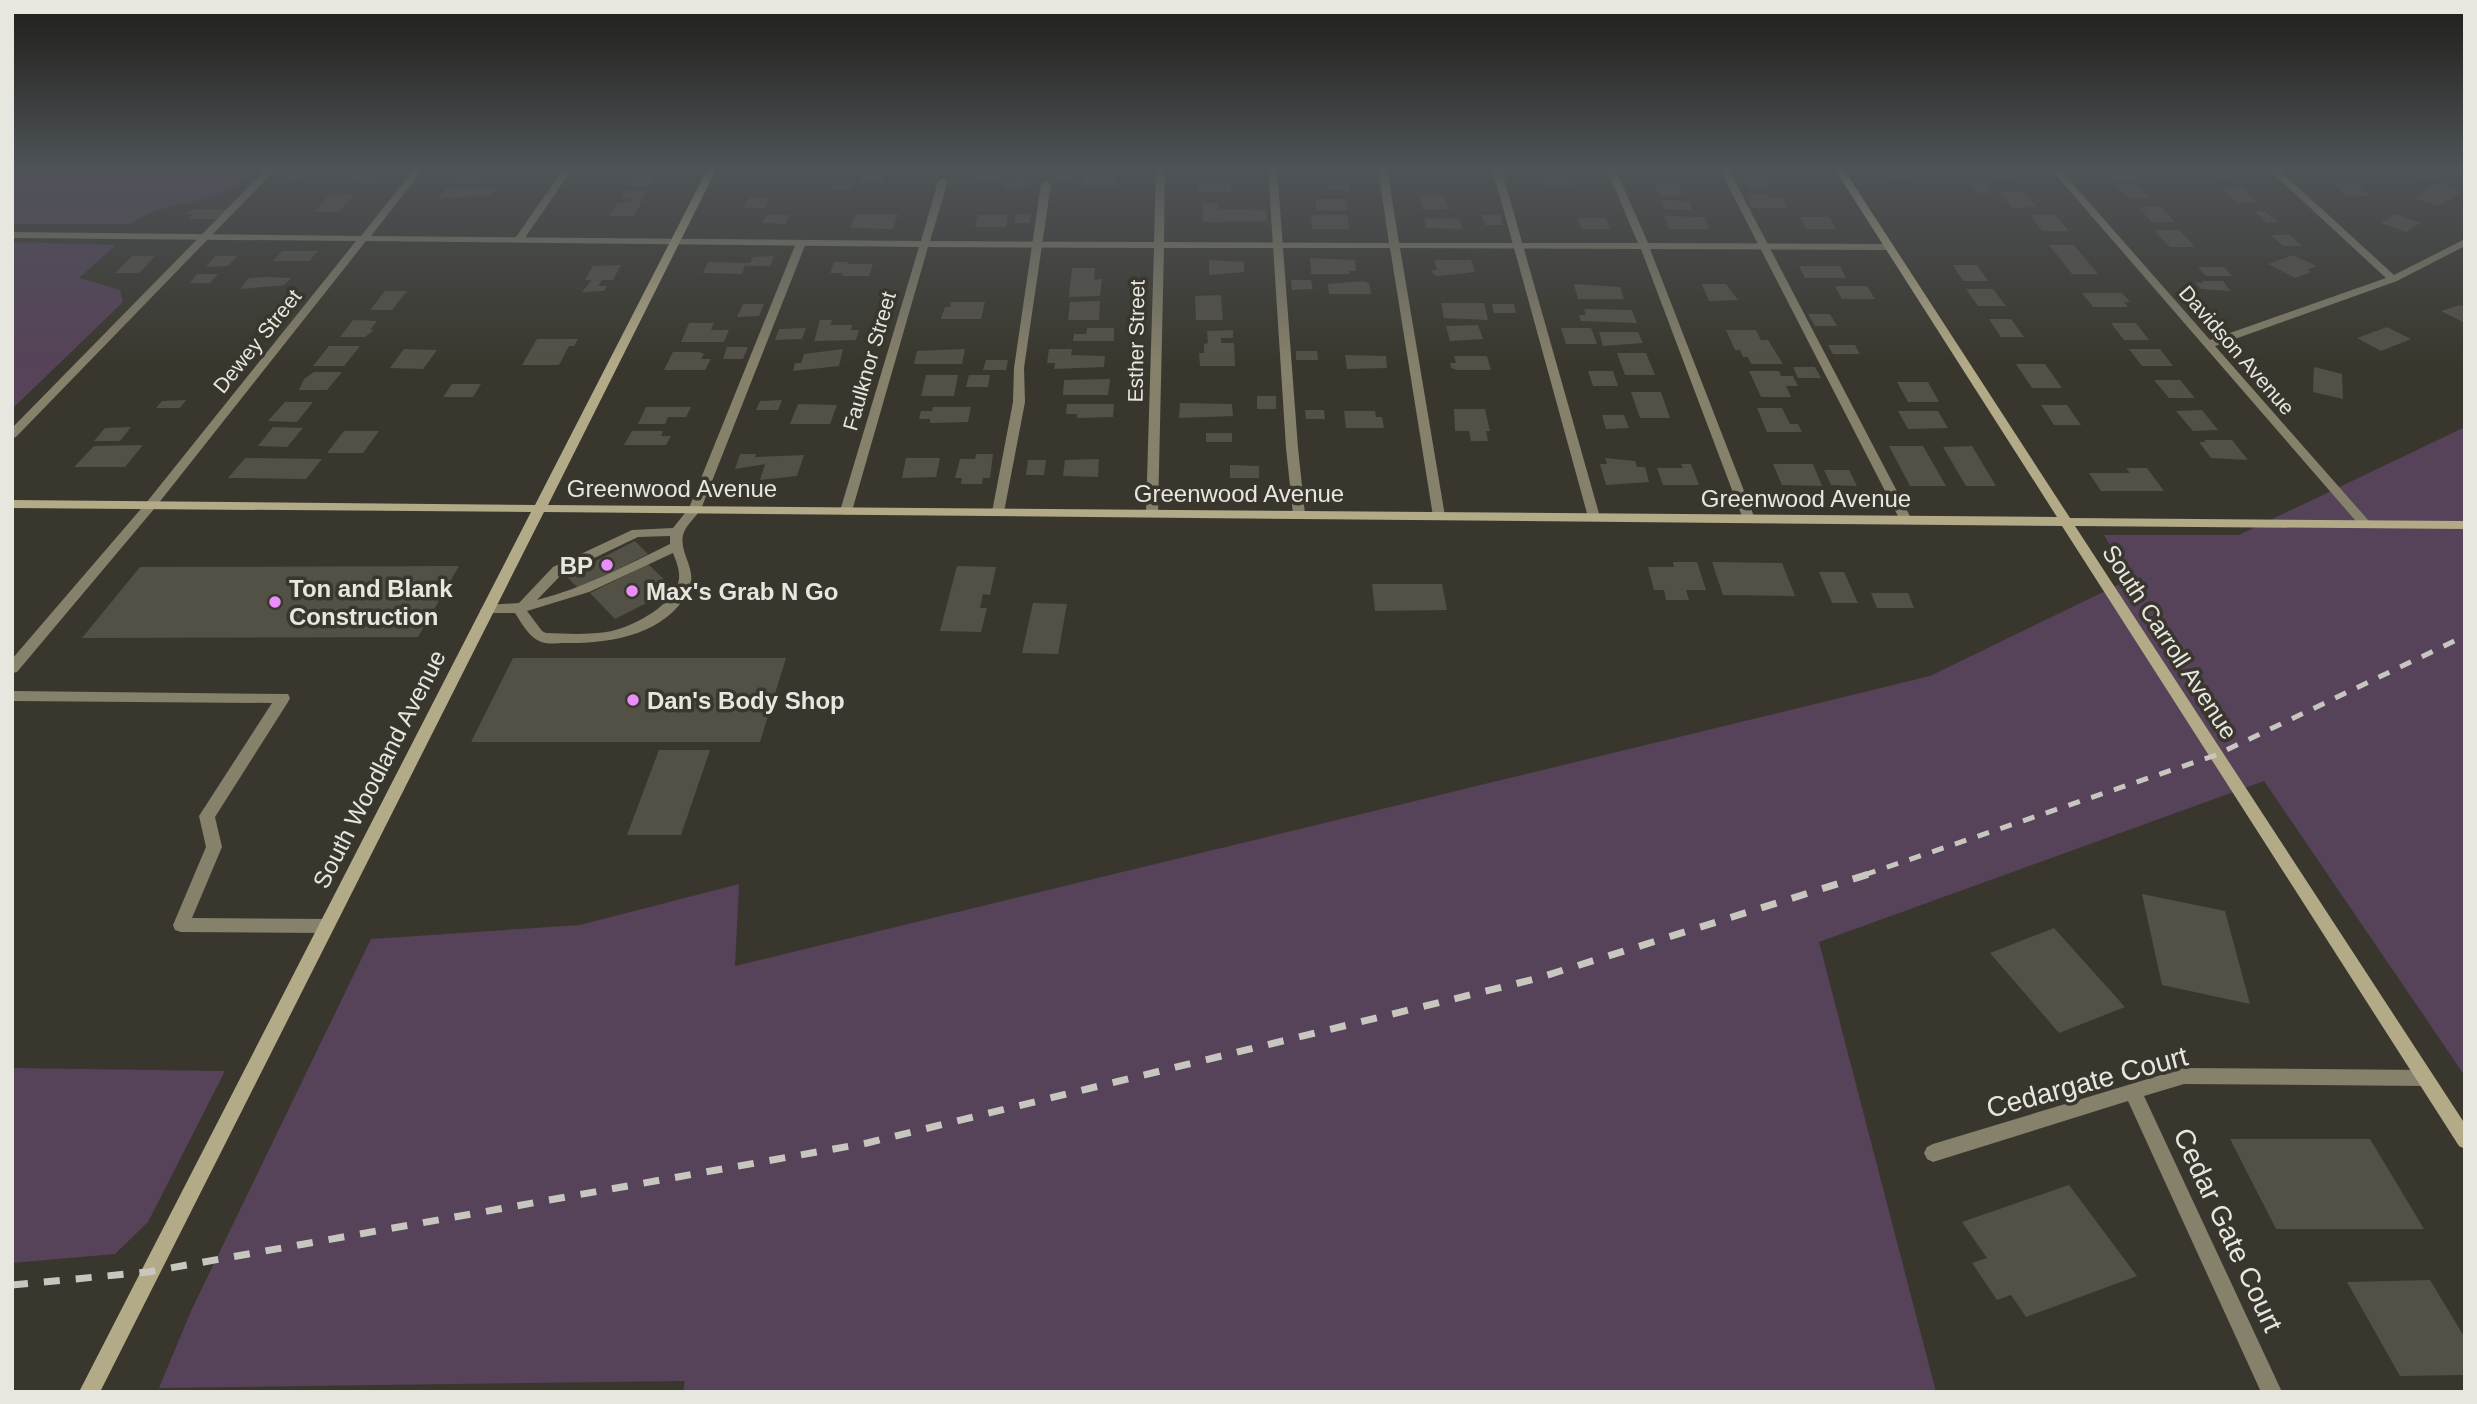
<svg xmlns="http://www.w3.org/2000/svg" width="2477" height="1404" font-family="Arial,sans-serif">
	<rect width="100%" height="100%" fill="#39372d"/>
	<path fill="#564259" d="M12 168H258C214 213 172 194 130 224H12Z
		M12 242 116 245 79 278 120 290 123 302 12 409Z
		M2465 427V1076L2264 781 1819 942 1936 1392H683L685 1381 159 1388 191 1311 371 939 580 925 739 884 735 966 1930 676 2130 579 2104 535H2239Z
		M12 1068 225 1071 148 1222 115 1254 12 1263Z"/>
	<path fill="#535046" d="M863 168H887L882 182H858Z
		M978 168H1007L1004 182H974Z
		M1085 168H1117L1115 187 1082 186Z
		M1879 168H1903L1911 181 1886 180Z
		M1984 168H2006L2015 179 1993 180Z
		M2101 168H2121L2125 172H2133L2142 181 2114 182Z
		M2204 168H2226L2237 180H2216Z
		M2404 168H2426L2440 179H2418Z
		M384 169 372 184 345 181 351 174H359L363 170Z
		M1541 169H1565L1572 187H1547Z
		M485 171 476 184H453L463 172Z
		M628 171H661L648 186H626L631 179H623Z
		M1057 171H1072L1070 182H1055Z
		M286 175H303L298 181 280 182Z
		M1019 178 1031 184 1014 192 1002 185Z
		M1743 178H1765L1770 188H1748Z
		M1327 181 1350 182 1351 191 1328 190Z
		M833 182 852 183 849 190H830Z
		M1199 182H1231V192H1199Z
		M1654 182H1677L1682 196H1659Z
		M1971 183H1986L1994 193H1979Z
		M2356 183 2371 196H2347L2333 184Z
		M2438 183 2461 192 2438 206 2415 198Z
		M2115 184H2136L2150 198H2129Z
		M496 188 491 195 438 199 446 189Z
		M2222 188H2243L2258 203H2237Z
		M625 191H647L634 216H609L617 203H630L633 198H621Z
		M2000 192H2024L2037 207 2012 208Z
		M1746 193 1767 194 1770 198H1782L1787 208H1752Z
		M329 195H354L339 212H314Z
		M1443 195 1450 209 1423 210 1420 196Z
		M748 198H770L766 208H743Z
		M1316 199H1346V211L1316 210Z
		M1661 200 1689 201 1692 210 1664 209Z
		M1203 203H1218V209L1266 210 1267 221 1203 222Z
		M2138 207H2161L2175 222H2152Z
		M192 209H228L218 219H189L194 214H186Z
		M2254 211H2265L2278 222 2267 223Z
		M856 214H898L893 229 850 228Z
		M1016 214H1031L1029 223H1014Z
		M2395 214 2420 223 2406 232 2381 223Z
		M766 215H789L785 224 762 223Z
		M978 215H1008L1006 227H975Z
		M1311 215H1347L1349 229H1312Z
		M1482 215H1500L1503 225H1485Z
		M2030 215H2055L2069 231H2042Z
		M1664 216 1704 217 1709 229H1669Z
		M1800 217H1829L1836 229H1806Z
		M1424 218 1460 219 1462 229 1426 228Z
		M1577 218H1606L1610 229H1582Z
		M2154 230H2179L2195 247H2170Z
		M2271 235H2290L2302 246H2283Z
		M2049 245H2074L2098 274H2072Z
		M282 251H318L309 261H273Z
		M2293 255 2317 266 2307 270 2311 272 2295 278 2268 264Z
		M132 256H155L139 273H115Z
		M215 256H237L228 266 206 267Z
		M774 256 770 266H745L742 274 703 273 708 262 750 263 753 257Z
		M1310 258 1355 260 1356 271H1349L1350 274H1311Z
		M1209 260 1244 262V272L1209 275Z
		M1434 260H1471L1475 272 1438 276 1433 274 1432 270H1437Z
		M834 262H848L847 264H873L869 276H842L843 273H830Z
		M621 265 613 280H602L598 286H607L604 291 582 292 592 280H585L593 266Z
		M1953 265H1977L1988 281H1963Z
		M1799 266H1840L1846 278H1805Z
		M2198 267H2224L2232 276H2206Z
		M1072 268H1095L1094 280 1102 279 1100 296 1069 297Z
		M197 274H218L210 283H190Z
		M265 277 291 278 284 285 240 289 249 278Z
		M1291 280H1311L1313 289 1292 290Z
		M1363 281 1369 283 1371 294H1329L1328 284Z
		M2202 281H2223L2230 291 2201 289 2195 282 2203 283Z
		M1574 284 1620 287 1624 299H1578Z
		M1702 284H1726L1738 300 1709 301Z
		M1835 286H1867L1875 299H1842Z
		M1966 289H1993L2006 306H1978Z
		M385 291H407L392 310H370Z
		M2082 293H2122L2130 302H2124L2128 307H2093Z
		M1221 295 1223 320H1196L1195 296Z
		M1100 301 1099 320H1068L1070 302Z
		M951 302H985L981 319H941L945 307H950Z
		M1441 303H1484L1488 320 1444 318Z
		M743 304H764L759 316 737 317Z
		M1492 304H1514L1516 313H1494Z
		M2460 305 2465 307V323L2441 311Z
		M1584 309 1632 310 1637 323 1581 321 1579 315H1586Z
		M1808 314H1830L1837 326H1815Z
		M1989 319H2011L2024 337H2001Z
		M353 320 377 321 370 330H374L365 337H340Z
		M820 320H832L830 325H852L851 330H859L856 340 814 341Z
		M689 323H714L711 330H729L724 342H681Z
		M2111 323H2136L2149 340H2124Z
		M1478 325 1483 339 1450 341 1446 326Z
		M2387 327 2411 339 2381 351 2357 338Z
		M806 328 802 339 775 340 779 329Z
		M1087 328H1114V341H1073L1074 334H1086Z
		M1561 328H1591L1597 344H1566Z
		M1233 330V338H1221V343H1234L1235 366H1200L1199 353H1204V344L1208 343 1207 331Z
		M1726 330H1756L1761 340H1768L1783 364H1751L1748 357H1743L1740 350H1735Z
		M1599 332H1638L1643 343 1603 346Z
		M537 339H578L574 346H569L559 365H522Z
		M1828 345H1855L1860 354H1833Z
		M329 346H360L344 366H313Z
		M727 347H748L743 359H723Z
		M404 349 437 350 423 369 390 368Z
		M843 349 839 366 793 371 795 363H801L804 354Z
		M965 349 962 364H914L917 351Z
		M1049 349H1072L1071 355 1105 356 1104 367 1054 369 1055 363H1047Z
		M2129 349H2160L2173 366H2142Z
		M1296 351H1317L1318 360H1296Z
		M673 352H699L704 354 701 359H711L705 370H664Z
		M1617 353H1646L1655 375H1625Z
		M1345 355 1386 356 1387 368 1347 369Z
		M1454 356H1487L1491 370H1457L1451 368 1450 363H1456Z
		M986 360H1008L1006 370H983Z
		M2016 364H2045L2062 388H2032Z
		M1793 367H1815L1821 378H1798Z
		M2314 367 2342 374 2343 399 2313 392Z
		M1588 371H1613L1618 386H1593Z
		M1749 371H1779L1781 376H1793L1798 386H1786L1791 397H1761Z
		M314 372H342L327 390H299L304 379Z
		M926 375H958L954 396H921Z
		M969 375H990L988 387H966Z
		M1110 379 1108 395H1063L1064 380Z
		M2154 380H2180L2195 398H2169Z
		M1897 382H1928L1939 402H1908Z
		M452 384H481L473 397H443Z
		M1631 392H1661L1670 418H1640Z
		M1257 396H1276V409H1257Z
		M186 400 180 408H156L162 401Z
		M782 400 778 410H756L760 401Z
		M285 402H313L297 422 268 421Z
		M1180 403 1232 404 1233 416 1179 418Z
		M798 404 837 405 830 424H790Z
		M1067 404H1114L1113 417 1077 418V414H1066Z
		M2041 405H2067L2081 425H2054Z
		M646 407H691L686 417H668L665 424H638Z
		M933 407H971L968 422 930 423V419H919L921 411H932Z
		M1757 408H1782L1790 424H1798L1802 432H1767Z
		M1454 409H1485L1490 431H1486L1488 441H1471L1469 431H1455Z
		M1305 410H1324L1325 419H1306Z
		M2202 410 2218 430 2193 431 2176 411Z
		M1344 411H1375L1376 417H1382L1384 428H1346Z
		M1898 411H1938L1948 428 1908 429Z
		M1602 415H1624L1629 428 1606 429Z
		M131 427 120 441H94L105 428Z
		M273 427 303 428 287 447 258 446Z
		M344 431H379L363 453H327Z
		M632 431H663L661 436H671L666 445H624Z
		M1206 433H1232V442H1206Z
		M2204 440H2232L2248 460 2211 458 2199 442H2206Z
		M143 445 125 467H74L94 446Z
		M1889 446H1923L1946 486H1910Z
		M1972 446 1996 486H1966L1943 447Z
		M740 454H756L755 457 804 455 797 476 760 480 765 464 735 469Z
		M976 454H993L990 478H983L982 484H961L962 478H955L960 459H975Z
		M245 458 322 459 306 479 228 478Z
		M906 458H940L936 477 902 478Z
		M1605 458 1635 461 1637 467H1645L1649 482 1606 485 1600 464H1607Z
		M1099 459 1098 477 1063 476 1065 460Z
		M1028 460H1046L1044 475H1026Z
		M1681 464H1691L1699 485H1663L1657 468H1683Z
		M1773 464H1813L1822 486 1782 485Z
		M1230 465 1259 466V478H1230Z
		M2126 468H2147L2164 491H2101L2089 473H2130Z
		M1824 470H1849L1857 486 1831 485Z
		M635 541 648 554 579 589 566 576Z
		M1673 562H1697L1706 590H1686L1689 600H1666L1664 590H1654L1648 567H1674Z
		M1712 562 1782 563 1795 596 1723 595Z
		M648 564 674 589 615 619 590 593Z
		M459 566 418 637 82 638 140 567Z
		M957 566 996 567 990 595 983 594 980 608H987L981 632 940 631Z
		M1819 572H1844L1858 603H1832Z
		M1372 584H1442L1447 610 1375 611Z
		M1871 593H1908L1914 608H1877Z
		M1033 603 1067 604 1058 654 1022 653Z
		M513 658H786L760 742H471Z
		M659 750H710L681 835H627Z
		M2142 894 2225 911 2250 1004 2162 985Z
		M2054 928 2125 1007 2059 1033 1990 953Z
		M2230 1139H2370L2424 1229H2276Z
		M2069 1185 2137 1276 2026 1317 2011 1295 1997 1300 1972 1263 1987 1258 1962 1222Z
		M2430 1280 2465 1338V1375L2400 1376 2347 1282Z"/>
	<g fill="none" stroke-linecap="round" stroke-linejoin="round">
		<path fill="#86816b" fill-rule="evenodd" d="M267 168H277L16 437 12 438V428Z
			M564 168H573L522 242H516L514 240Z
			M1268 168H1277L1298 448 1305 514 1299 518 1293 514 1286 448Z
			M1492 168H1501L1600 517 1598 520H1590L1588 517Z
			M1719 168H1728L1912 520 1910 523 1906 524 1900 520Z
			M1046 181 1051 184 1024 368 1025 402 1004 512 998 516 992 512 1013 402 1014 368 1041 184Z
			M801 240 806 243 701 509C696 517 685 526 683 535 679 555 699 570 688 592 665 635 609 644 565 643 557 643 547 645 539 641 528 636 521 622 515 613H482L480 610 487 605 519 603 553 567 632 530 673 528 689 508 796 243ZM670 536V544C627 565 584 588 537 600L563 573 638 537ZM673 553C676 561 680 570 679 579 676 604 634 626 612 631 591 635 568 634 546 633L542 631 527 611 589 592Z
			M150 502 154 503 156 506 154 509 17 672 12 673V659L146 503Z
			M12 691 288 694 290 698 288 702 215 817 222 847 192 918 326 919 332 921 334 926 332 931 326 933 181 932 175 930 173 925 206 847 199 816 272 703 12 701Z"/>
		<path fill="#86816b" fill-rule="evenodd" d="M415 168H424L371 236 921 241 938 181 943 178 948 181 930 241 1154 242 1156 168H1165L1164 242 1389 243 1378 168H1387L1399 243H1638L1606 168H1615L1648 243 1889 244 1894 247 1889 250 1650 249 1755 519 1749 523 1743 519 1641 249 1400 248 1445 516 1439 520 1433 516 1390 248H1164L1158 513 1152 517 1146 513 1154 248 928 247 852 511 846 515 840 511 919 247 366 241 154 509H146L144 506 146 503 356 241 12 238V232L361 236Z
			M2050 168H2059L2210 340 2386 278 2267 168H2277L2394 275 2465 239V246L2397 281 2215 346 2369 521 2371 524 2369 527H2361Z
			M2184 1068 2425 1070 2431 1072 2434 1078 2431 1084 2425 1086 2184 1084 2144 1096 2282 1392H2261L2128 1101 1933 1162 1927 1159 1924 1153 1927 1147 1933 1144Z"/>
		<path fill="#b3aa87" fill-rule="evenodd" d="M708 168H717L548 505 2057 517 1834 168H1843L2070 518 2465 521V529L2075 526 2465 1124V1149L2459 1146 2062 526 544 512 100 1392H79L531 512 12 508V500L535 505Z"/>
		<path stroke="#c8c7bf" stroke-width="5" stroke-dasharray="12 12" stroke-linecap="butt" d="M1864 875 2216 755 2465 636"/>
		<path stroke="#c8c7bf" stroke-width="7" stroke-dasharray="16 16" stroke-linecap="butt" d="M12 1285 148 1272 867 1143 1535 979 1869 874"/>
	</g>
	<linearGradient id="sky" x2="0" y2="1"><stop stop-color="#1f1e19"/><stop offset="0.46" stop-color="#4e5357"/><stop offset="1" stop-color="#4e5357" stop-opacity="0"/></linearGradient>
	<rect width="2477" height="365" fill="url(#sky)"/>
	<g fill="#eb8dfb" stroke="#39372d" stroke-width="2.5">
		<circle cx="607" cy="565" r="7"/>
		<circle cx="632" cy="591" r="7"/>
		<circle cx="275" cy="602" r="7"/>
		<circle cx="633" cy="700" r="7"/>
	</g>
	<g text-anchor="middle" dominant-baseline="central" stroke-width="7" stroke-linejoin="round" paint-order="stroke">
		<g font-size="21" fill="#e7e6df" stroke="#39372d">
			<text transform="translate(257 341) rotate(-51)">Dewey Street</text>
			<text transform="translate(1136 341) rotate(-89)">Esther Street</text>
			<text transform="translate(2237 350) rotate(49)">Davidson Avenue</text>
			<text transform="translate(869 361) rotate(-74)">Faulknor Street</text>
		</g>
		<g font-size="24" fill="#e7e6df" stroke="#39372d">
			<text x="672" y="488">Greenwood Avenue</text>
			<text x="1239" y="493">Greenwood Avenue</text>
			<text x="1806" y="498">Greenwood Avenue</text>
			<text transform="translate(2170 642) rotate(57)">South Carroll Avenue</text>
			<text transform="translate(379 769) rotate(-63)">South Woodland Avenue</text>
		</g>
		<g font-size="24" font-weight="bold" fill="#e7e6df" stroke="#39372d" text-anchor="start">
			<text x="593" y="565" text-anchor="end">BP</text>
			<text x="289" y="588">Ton and Blank<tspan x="289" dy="28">Construction</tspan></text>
			<text x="646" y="591">Max's Grab N Go</text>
			<text x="647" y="700">Dan's Body Shop</text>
		</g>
		<g font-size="28" fill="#e7e6df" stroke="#39372d">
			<text transform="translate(2087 1082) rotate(-15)">Cedargate Court</text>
			<text transform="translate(2228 1230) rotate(65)">Cedar Gate Court</text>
		</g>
	</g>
	<rect width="2477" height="1404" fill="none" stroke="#e7e6df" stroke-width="28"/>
</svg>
